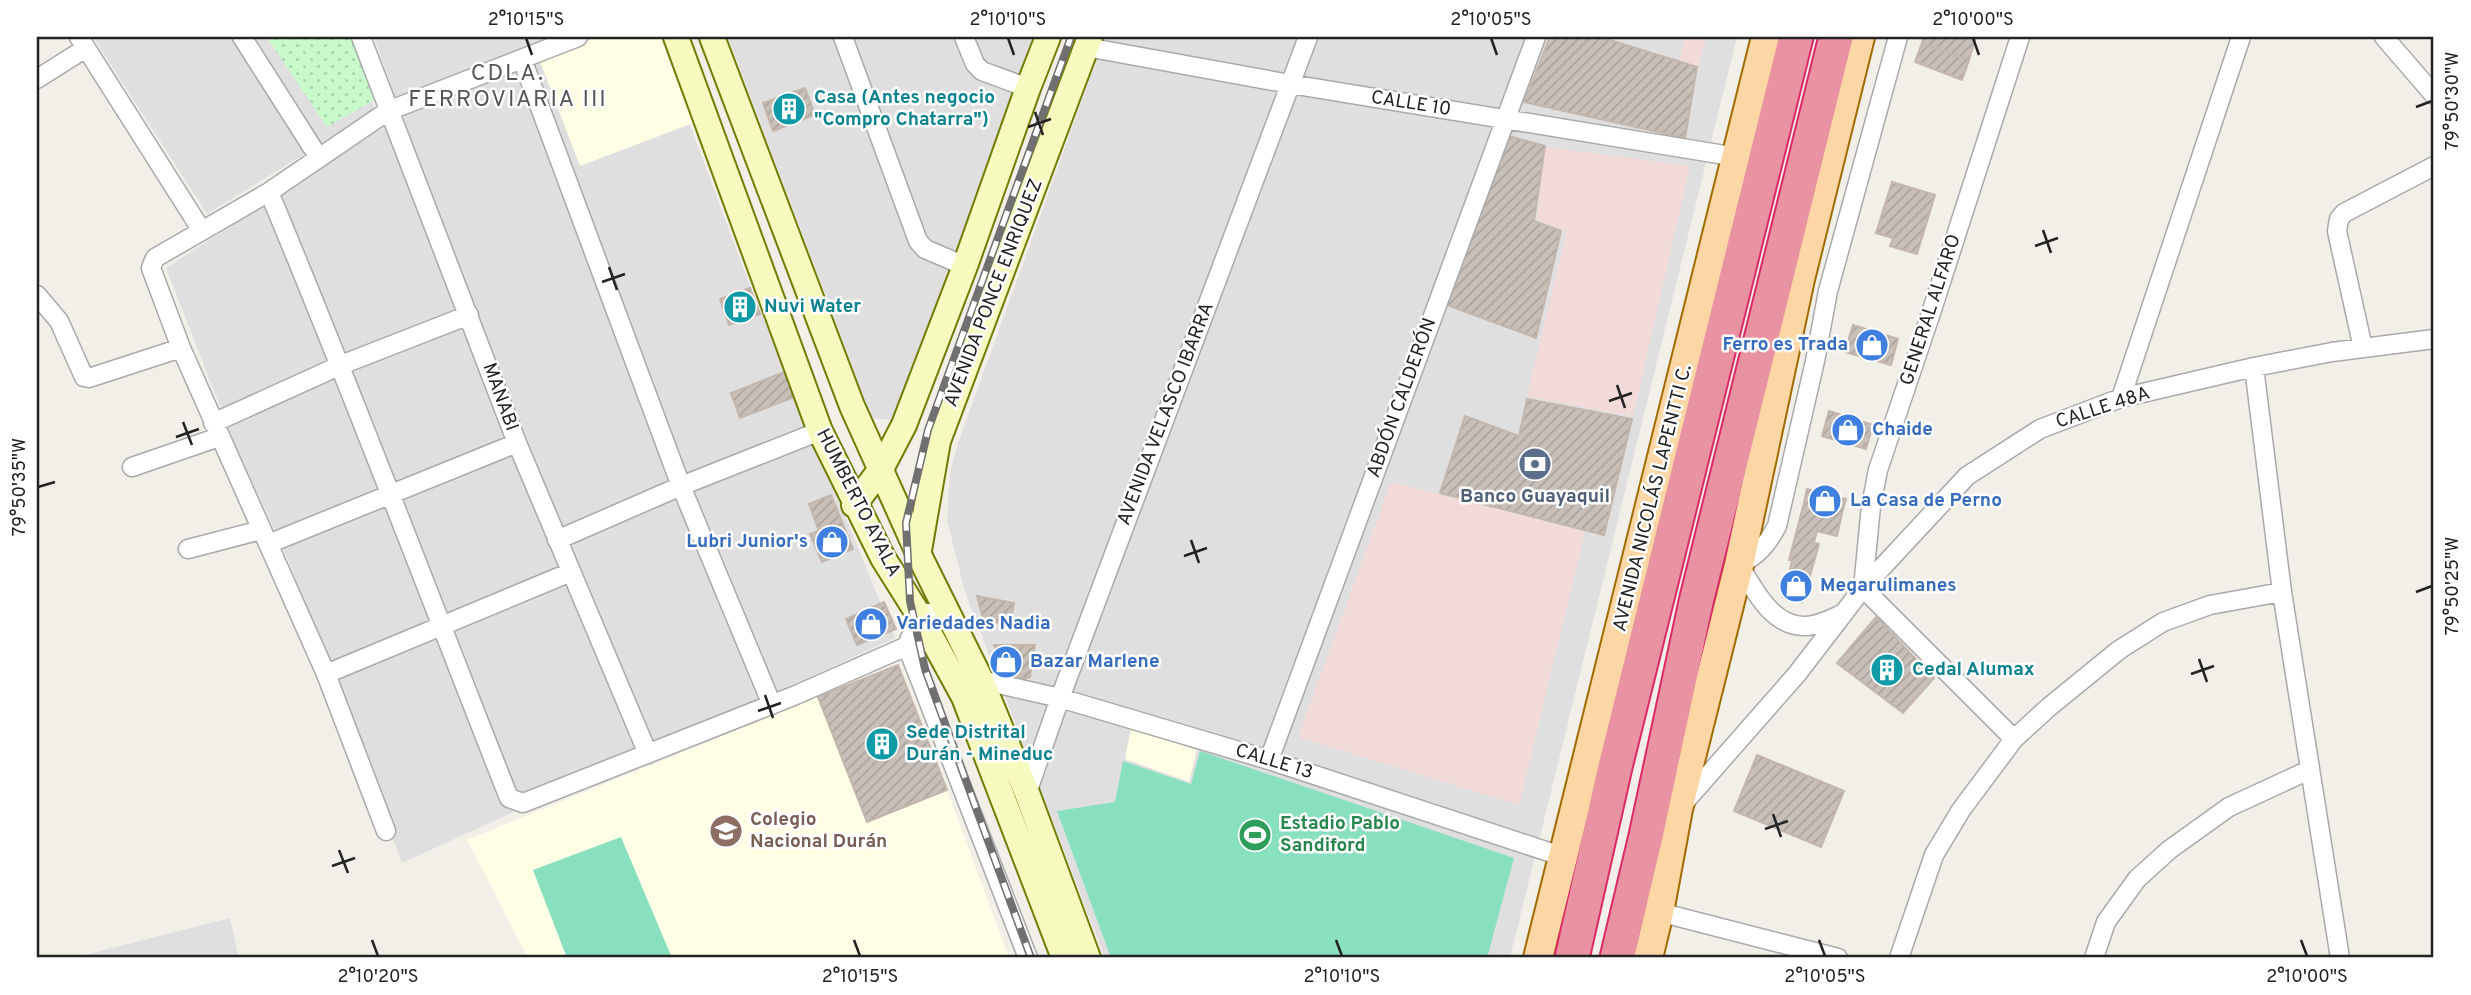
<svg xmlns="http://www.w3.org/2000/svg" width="2471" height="995" font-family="Overpass,sans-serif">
	<defs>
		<pattern id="park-dots" width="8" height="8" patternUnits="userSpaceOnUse" patternTransform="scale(1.75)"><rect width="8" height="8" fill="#c8facc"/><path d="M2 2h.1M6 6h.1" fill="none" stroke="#acd6af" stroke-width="1.8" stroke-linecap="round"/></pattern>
		<pattern id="building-hatch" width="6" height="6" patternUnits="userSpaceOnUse" patternTransform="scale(1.75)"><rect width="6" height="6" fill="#c7bfb8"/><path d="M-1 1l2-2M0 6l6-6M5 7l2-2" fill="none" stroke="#aba49e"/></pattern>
	</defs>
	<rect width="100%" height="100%" fill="#f2efe9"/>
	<path fill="#e0dfdf" d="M93 37H349L375 110 207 214Z
		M374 37H657L746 275 895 638 402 863 288 559 232 437 166 268 402 116Z
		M728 37H1036L892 420 872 418Z
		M1105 37H1737L1510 958H1105L965 592 947 520 950 473 958 443Z
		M230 918 239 958H73Z"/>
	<path fill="#f2dad9" d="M1685 37H1707L1697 67 1679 61Z
		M1546 147 1690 166 1633 416 1527 396 1567 231 1537 220Z
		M1391 482 1585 532 1519 805 1298 737Z"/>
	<path fill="#ffffe5" d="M596 37H660L693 123 580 166 539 59Z
		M818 697 867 822 947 790 1009 958H528L467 840Z
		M1131 728 1197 750 1189 782 1125 759Z"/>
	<path fill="url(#park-dots)" d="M267 37H355L380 97 327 127Z"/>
	<path fill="#88e0be" d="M1200 751 1514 858 1487 958H1111L1057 811 1115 802 1123 761 1191 784Z
		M621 837 672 958H567L533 870Z"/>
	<path fill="url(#building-hatch)" stroke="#c4b6ab" stroke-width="2" d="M1550 37H1600L1697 67 1685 138 1524 102Z
		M1923 37H1976L1969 60 1922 43Z
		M1922 43 1969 60 1962 80 1915 62Z
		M805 88 815 115 773 131 763 103Z
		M1509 136 1545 146 1534 221 1561 231 1536 338 1447 305Z
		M1892 182 1935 195 1917 254 1890 246 1893 238 1876 233Z
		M750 288 760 314 729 325 720 299Z
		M1853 325 1898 339 1891 365 1845 352Z
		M787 371 797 396 740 418 731 393Z
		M1527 399 1632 419 1604 535 1440 493 1465 416 1519 436Z
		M1829 411 1873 425 1866 449 1822 436Z
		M1807 489 1846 499 1842 513 1804 503Z
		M831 495 842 522 819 531 809 504Z
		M1804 503 1842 513 1837 536 1817 531 1814 542 1795 537Z
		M842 522 853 549 822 562 810 534Z
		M1795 537 1819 544 1810 576 1790 570 1792 560H1789Z
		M1790 570 1810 576 1802 602 1783 597Z
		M977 596 1014 603 1010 626 983 619Z
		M884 602 896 629 857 645 846 619Z
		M1876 617 1934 678 1903 713 1837 663Z
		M994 645H1035L1030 677 1025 679 1012 675 1006 670Z
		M898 665 947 790 867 822 818 697Z
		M1757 755 1844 791 1821 847 1734 811Z"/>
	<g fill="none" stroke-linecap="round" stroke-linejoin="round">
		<defs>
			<path id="street" d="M79 37 202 231
				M242 37 319 158
				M361 37 517 443 648 754
				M843 37 918 241 925 249 965 266
				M964 37 975 64 982 71 1028 88
				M2384 37 2434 95
				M1086 47 1290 84 1737 157
				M522 59 681 486 772 705
				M37 79 86 48
				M269 192C353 392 429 596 509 798L523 803 796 695 907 646
				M37 295 59 321 84 377 89 378 181 348
				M2363 348 2337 231 2339 219 2344 213 2434 166
				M2254 367 2282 592 2340 958
				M2121 398 2241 37
				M213 423 341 365 469 315
				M132 467 219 437
				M557 540 681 486 820 431
				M268 544 517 443
				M188 549 261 530
				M928 613 910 638 907 646 1028 958
				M1842 614C1831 619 1818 626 1805 626 1772 627 1754 589 1739 565 1758 555 1767 545 1777 526L1815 361 1828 291 1898 37
				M326 674 571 572
				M981 680 1060 698 1269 760 1564 857
				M2014 739 1863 588 1871 506 1878 470 1931 313 2020 37
				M1269 760 1536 37
				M1027 793 1060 698 1308 37
				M1682 805 1797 674 1863 588 1967 476 2040 429 2121 398 2254 367 2332 352 2434 339
				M386 831 326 674 181 348 151 268 155 258 269 192 388 111 578 37
				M1659 912 1838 958
				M1899 958 1934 855 1961 810 2014 739 2049 707 2119 650 2163 622 2210 605 2282 592
				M2094 958 2106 922 2137 879 2169 850 2229 807 2309 770"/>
			<path id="secondary" d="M676 37 820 431 883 558 922 620 964 697 1064 958
				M712 37 852 406 919 555 981 680 1027 793 1088 958
				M854 505 881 469 904 425 965 266 1028 88 1048 37
				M918 556 938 441 1090 37"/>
			<path id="primary" d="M1538 958 1766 37
				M1648 958 1659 912 1678 809 1739 565 1800 279 1860 37"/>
			<path id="highway" d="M1572 958 1615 767 1796 37
				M1617 958 1646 836 1696 602 1836 37"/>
		</defs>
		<use href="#street" stroke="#a9a9a9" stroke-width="21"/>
		<use href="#secondary" stroke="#707d05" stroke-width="28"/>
		<use href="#primary" stroke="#a06b00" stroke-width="32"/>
		<use href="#highway" stroke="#dc2a67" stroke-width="37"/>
		<use href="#street" stroke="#fff" stroke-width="18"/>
		<use href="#secondary" stroke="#f7fabf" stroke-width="24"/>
		<use href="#primary" stroke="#fcd6a4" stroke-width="28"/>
		<use href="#highway" stroke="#e892a2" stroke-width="33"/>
		<defs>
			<path id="rail" d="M1031 958 925 669 910 601 906 523 928 430 1071 37"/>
		</defs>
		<use href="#rail" stroke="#707070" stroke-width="8"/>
		<use href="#rail" stroke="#fff" stroke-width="5" stroke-dasharray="16" stroke-linecap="butt"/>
	</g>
	<path fill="none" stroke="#222" stroke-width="2.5" d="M526 38 532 55M1008 38 1014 55M1491 38 1497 55M1973 38 1979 55M2416 107 2432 101M1035 112 1043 135M1028 127 1051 119M2043 230 2051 253M2035 246 2058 238M609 267 617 290M602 282 625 274M1617 385 1625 408M1609 401 1632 393M183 422 192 445M176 437 199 429M38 487 55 482M1191 540 1199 563M1184 556 1207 548M2416 592 2432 586M2199 659 2207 682M2191 674 2214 666M765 695 773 718M758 711 781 703M1773 814 1781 837M1765 829 1788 821M339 850 348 873M332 866 355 858M372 940 378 956M854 940 860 956M1336 940 1342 956M1819 940 1825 956M2301 940 2307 956"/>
	<defs>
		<symbol id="building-disc" viewBox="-11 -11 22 22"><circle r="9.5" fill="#0f9aa8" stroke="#fff"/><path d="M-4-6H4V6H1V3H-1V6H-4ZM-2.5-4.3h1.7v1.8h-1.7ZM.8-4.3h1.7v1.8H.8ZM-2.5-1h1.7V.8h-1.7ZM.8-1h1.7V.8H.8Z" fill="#fff"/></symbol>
		<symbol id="shop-disc" viewBox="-11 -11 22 22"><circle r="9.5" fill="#3f7fe0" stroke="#fff"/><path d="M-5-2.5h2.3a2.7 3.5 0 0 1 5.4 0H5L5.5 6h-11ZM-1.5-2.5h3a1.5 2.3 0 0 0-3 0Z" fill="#fff"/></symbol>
		<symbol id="bank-disc" viewBox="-11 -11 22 22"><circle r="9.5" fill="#5c6f8a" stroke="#fff"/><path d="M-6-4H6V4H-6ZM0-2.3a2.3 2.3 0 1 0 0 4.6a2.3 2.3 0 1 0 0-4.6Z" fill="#fff"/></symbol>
		<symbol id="school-disc" viewBox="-11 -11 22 22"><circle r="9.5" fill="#8d6e63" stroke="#fff"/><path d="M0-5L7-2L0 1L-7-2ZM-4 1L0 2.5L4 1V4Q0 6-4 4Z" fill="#fff"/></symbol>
		<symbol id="stadium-disc" viewBox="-11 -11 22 22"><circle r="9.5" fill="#2e9e5b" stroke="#fff"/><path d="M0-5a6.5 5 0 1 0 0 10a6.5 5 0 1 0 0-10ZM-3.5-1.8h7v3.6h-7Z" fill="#fff"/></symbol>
	</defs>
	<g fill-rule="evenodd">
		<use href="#building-disc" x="770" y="90" width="38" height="38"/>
		<use href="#building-disc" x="721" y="288" width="38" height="38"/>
		<use href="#shop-disc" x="1853" y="326" width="38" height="38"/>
		<use href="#shop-disc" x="1829" y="411" width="38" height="38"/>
		<use href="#bank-disc" x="1516" y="445" width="38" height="38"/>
		<use href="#shop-disc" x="1806" y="482" width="38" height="38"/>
		<use href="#shop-disc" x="813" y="523" width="38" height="38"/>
		<use href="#shop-disc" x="1777" y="567" width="38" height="38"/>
		<use href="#shop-disc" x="852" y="605" width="38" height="38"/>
		<use href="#shop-disc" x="987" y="643" width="38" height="38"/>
		<use href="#building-disc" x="1868" y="651" width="38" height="38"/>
		<use href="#building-disc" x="863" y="725" width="38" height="38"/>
		<use href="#school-disc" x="707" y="812" width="38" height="38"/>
		<use href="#stadium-disc" x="1236" y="816" width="38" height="38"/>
	</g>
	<g text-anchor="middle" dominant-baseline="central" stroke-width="5" stroke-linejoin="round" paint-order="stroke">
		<g font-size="19" font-weight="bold" fill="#0d838f" stroke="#fff" text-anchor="start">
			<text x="814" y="98">Casa (Antes negocio<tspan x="814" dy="22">"Compro Chatarra")</tspan></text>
			<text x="764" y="307">Nuvi Water</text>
			<text x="1912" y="670">Cedal Alumax</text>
			<text x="906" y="733">Sede Distrital<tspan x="906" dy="22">Durán - Mineduc</tspan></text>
		</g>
		<g font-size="19" fill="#222" stroke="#fff">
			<text transform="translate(1411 104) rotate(9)">CALLE 10</text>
			<text transform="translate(994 293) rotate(-69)">AVENIDA PONCE ENRIQUEZ</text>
			<text transform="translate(1931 310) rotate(-72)">GENERAL ALFARO</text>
			<text transform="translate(500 397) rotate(70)">MANABI</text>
			<text transform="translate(1402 398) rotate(-70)">ABDÓN CALDERÓN</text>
			<text transform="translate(2103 408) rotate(-18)">CALLE 48A</text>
			<text transform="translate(1166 414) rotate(-69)">AVENIDA VELASCO IBARRA</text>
			<text transform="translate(1653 498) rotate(-76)">AVENIDA NICOLÁS LAPENTTI C.</text>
			<text transform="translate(858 503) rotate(63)">HUMBERTO AYALA</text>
			<text transform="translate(1274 762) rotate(17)">CALLE 13</text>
		</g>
		<g font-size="19" font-weight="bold" fill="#366cbe" stroke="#fff" text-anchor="start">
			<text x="1848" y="345" text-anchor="end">Ferro es Trada</text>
			<text x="1872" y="430">Chaide</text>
			<text x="1850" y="501">La Casa de Perno</text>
			<text x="808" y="542" text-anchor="end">Lubri Junior's</text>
			<text x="1820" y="586">Megarulimanes</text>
			<text x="896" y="624">Variedades Nadia</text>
			<text x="1030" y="662">Bazar Marlene</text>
		</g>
		<g font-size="19" font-weight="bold" fill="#4e5e75" stroke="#fff">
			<text x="1535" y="497">Banco Guayaquil</text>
		</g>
		<g font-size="19" font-weight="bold" fill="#785e54" stroke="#fff" text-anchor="start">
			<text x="750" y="820">Colegio<tspan x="750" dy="22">Nacional Durán</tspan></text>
		</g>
		<g font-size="19" font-weight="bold" fill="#27864d" stroke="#fff" text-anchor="start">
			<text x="1280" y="824">Estadio Pablo<tspan x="1280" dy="22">Sandiford</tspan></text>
		</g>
		<g font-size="23" letter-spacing="2" fill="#555" stroke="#fff">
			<text x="508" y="74">CDLA.<tspan x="508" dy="26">FERROVIARIA III</tspan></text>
		</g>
	</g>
	<rect width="2471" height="995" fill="none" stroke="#ffffff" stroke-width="77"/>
	<rect x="38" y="38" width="2394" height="918" fill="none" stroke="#222" stroke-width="2.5"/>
	<g font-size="18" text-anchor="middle" fill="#222">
		<text x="526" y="25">2°10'15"S</text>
		<text x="1008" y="25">2°10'10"S</text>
		<text x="1491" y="25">2°10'05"S</text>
		<text x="1973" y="25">2°10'00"S</text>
		<text transform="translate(2452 101) rotate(-90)" y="6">79°50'30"W</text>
		<text transform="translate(19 487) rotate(-90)" y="6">79°50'35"W</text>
		<text transform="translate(2452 586) rotate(-90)" y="6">79°50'25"W</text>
		<text x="378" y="982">2°10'20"S</text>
		<text x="860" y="982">2°10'15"S</text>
		<text x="1342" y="982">2°10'10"S</text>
		<text x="1825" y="982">2°10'05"S</text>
		<text x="2307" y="982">2°10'00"S</text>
	</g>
</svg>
